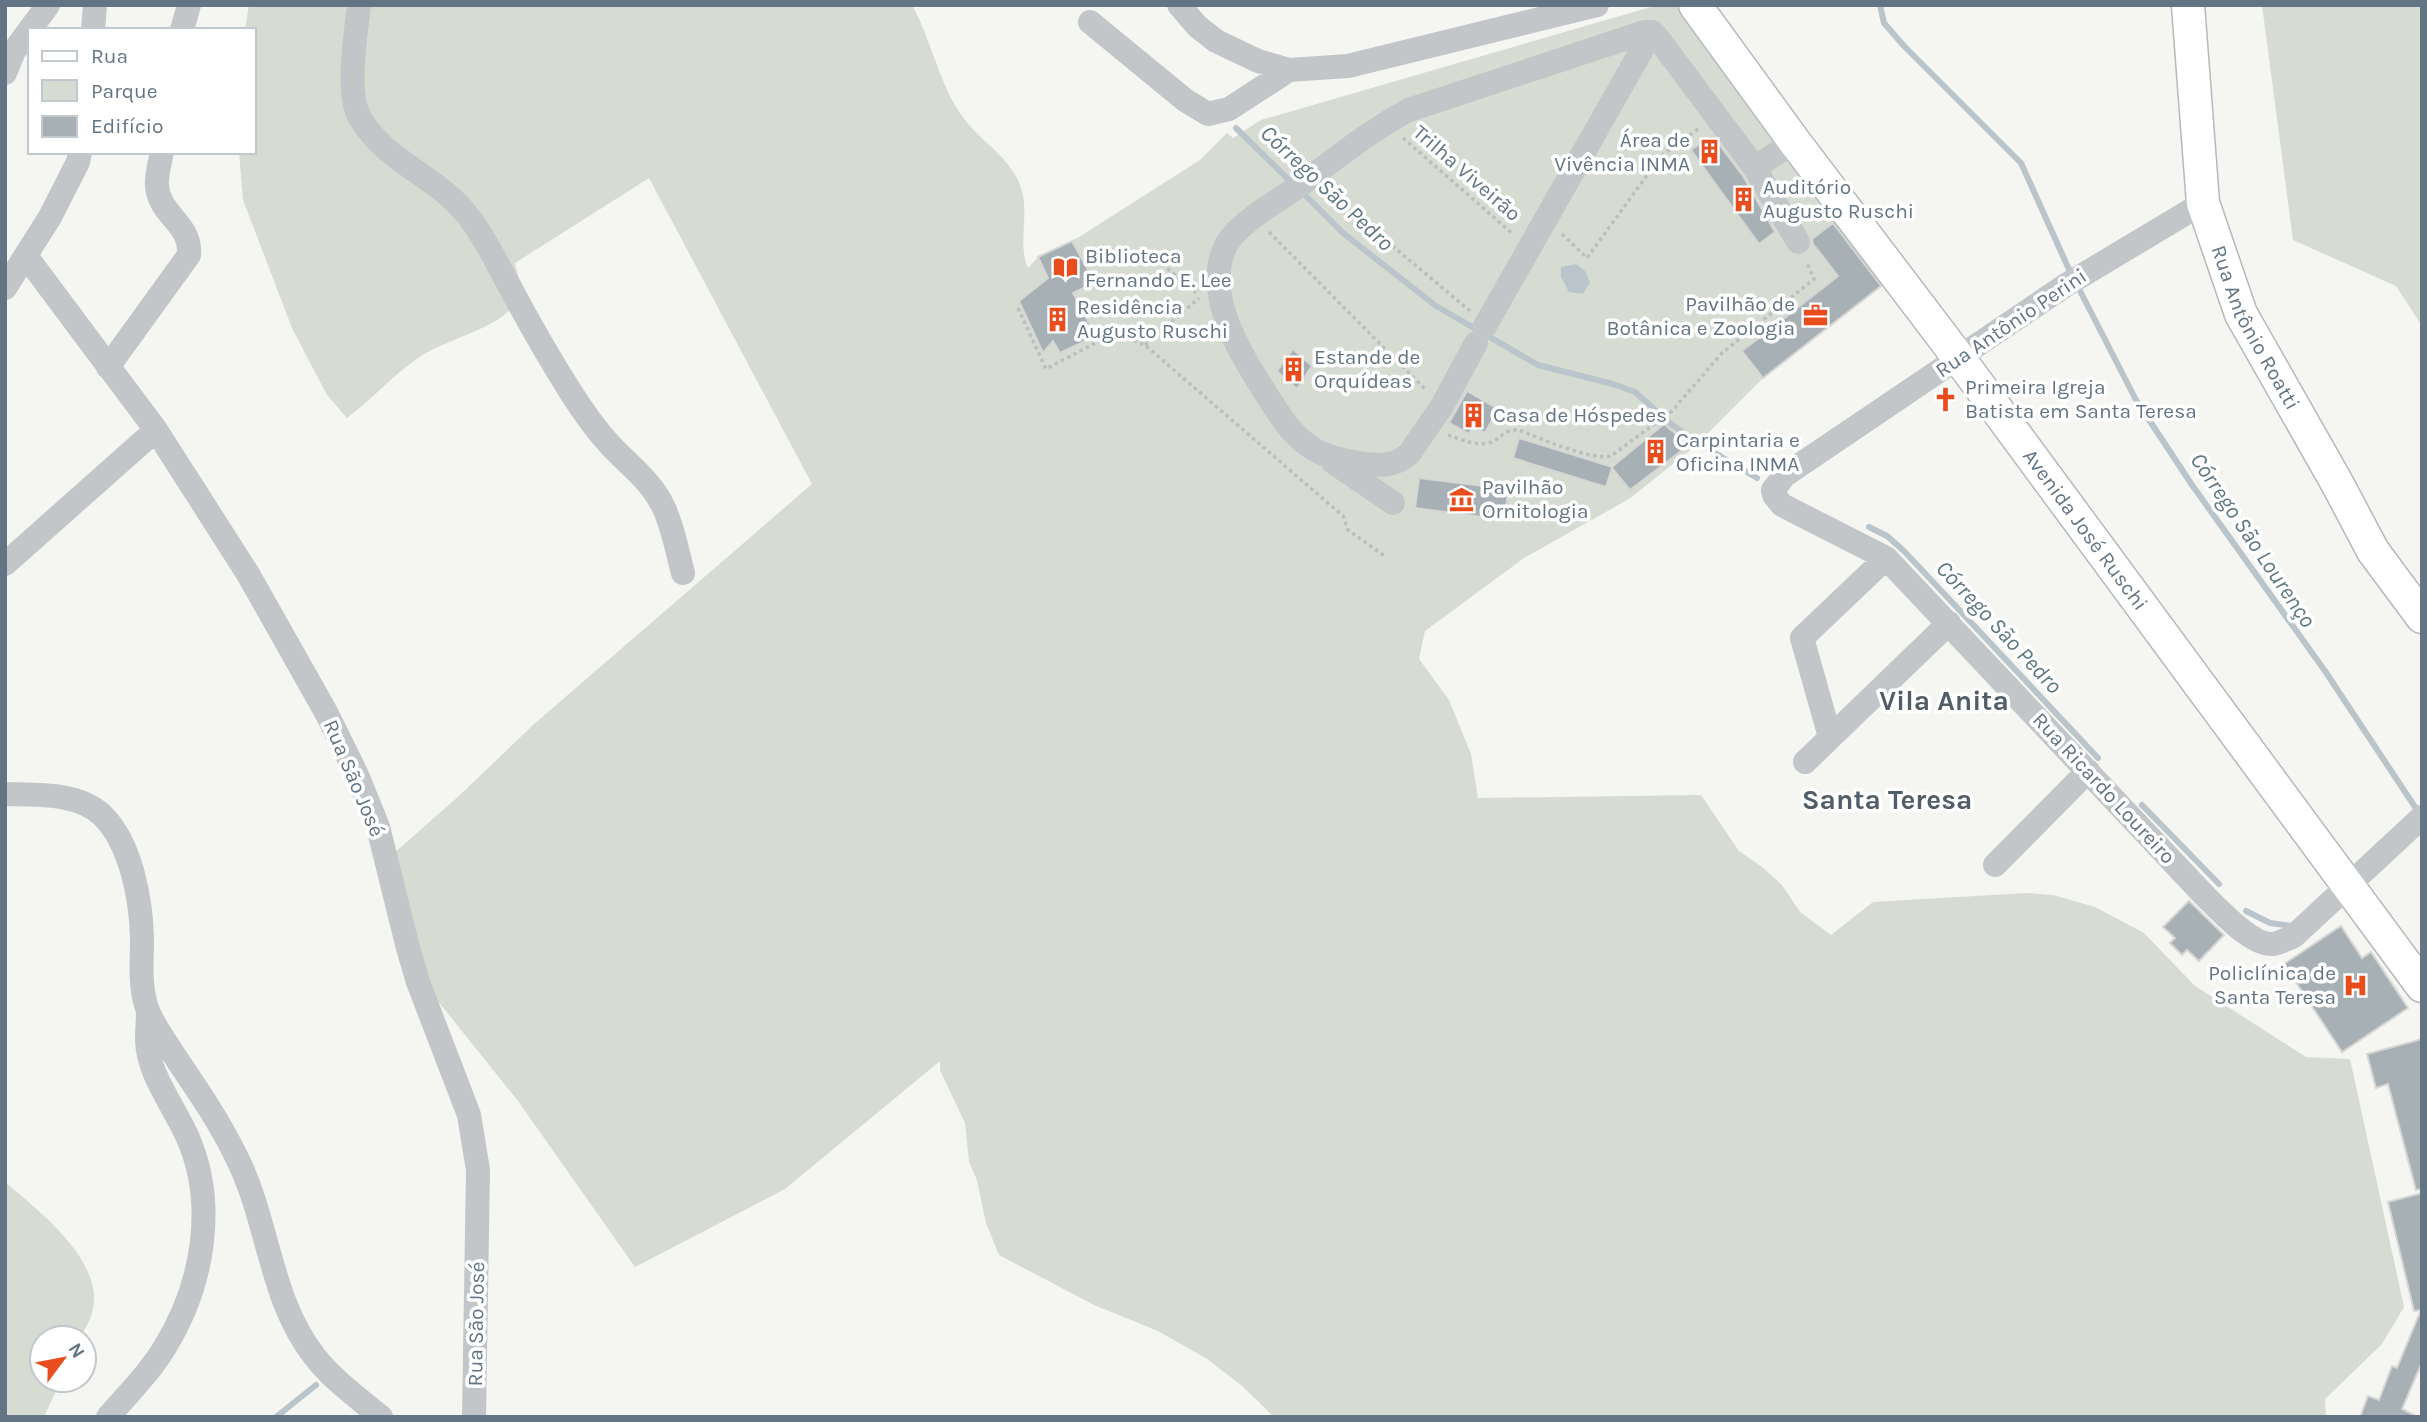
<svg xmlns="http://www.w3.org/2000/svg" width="2427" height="1422" font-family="Karla,sans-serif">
	<rect width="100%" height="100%" fill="#f5f5f1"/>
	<path fill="#d6dcd2" d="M249 5H912C934 45 940 92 970 126 988 146 1013 162 1021 188 1030 215 1017 243 1028 268L1038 257 1079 237 1200 160 1227 133 1233 138 1261 120 1658 5H1682L1887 281 1763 378 1693 448 1629 499 1524 558 1425 631 1419 659 1449 700 1471 754 1478 798 1701 795 1739 851 1762 867 1782 885 1800 912 1831 935 1873 902 2027 893 2053 895 2095 907 2144 933 2195 986 2306 1057 2350 1059 2404 1307 2382 1344 2325 1399 2326 1417H1274L1241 1385 1207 1359 1158 1331 1094 1305 999 1255 986 1223 977 1180 969 1162 965 1123 940 1070V1061L785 1189 635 1267 518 1101 433 995 384 862 460 795 533 725 812 484 649 178 515 263 522 292C518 298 515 306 510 310 487 332 444 340 418 358 392 376 372 399 347 418L327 395 292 328 243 200 239 152H254V30H245Z
		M2262 5H2422V326L2396 286 2293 240Z
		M5 1182C38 1210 107 1263 92 1313 90 1321 84 1330 81 1338H42V1380H61L44 1417H5Z"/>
	<path fill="#b9c5ca" d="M1576 264 1585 271 1590 282 1583 294 1569 292 1561 277V267Z"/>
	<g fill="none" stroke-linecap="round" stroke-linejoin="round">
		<path stroke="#b9c5ca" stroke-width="6" d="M1880 5 1884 23 1904 46 2021 163 2072 276
			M1236 128 1292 183
			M1300 190 1343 233 1436 306 1538 365 1613 384 1635 392 1671 424 1695 441 1757 478
			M2077 285 2136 400 2192 485 2325 671 2419 813
			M1869 527 1887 536 1904 551 2098 758
			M2142 805 2219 884
			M2246 911 2270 923 2292 926
			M276 1417 316 1385"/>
	</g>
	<path fill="#a7b0b5" stroke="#d6d6d4" stroke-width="2" d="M1712 135 1743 176 1775 232 1759 244 1691 150Z
		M1833 223 1881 286 1763 378 1742 351 1838 276 1813 244 1812 239Z
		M1072 241 1095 283 1073 293 1096 336 1060 353 1053 341 1043 353 1019 301 1048 278 1038 257Z
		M1293 349 1312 366 1297 389 1277 371Z
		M1467 391 1498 409 1485 433 1473 426 1469 434 1449 423Z
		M1664 424 1689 445 1630 490 1612 468 1606 487 1513 458 1519 438 1612 467Z
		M1419 478 1508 489 1505 520 1415 508Z
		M2189 901 2224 935 2199 961 2187 950 2182 955 2170 943 2175 938 2163 927Z
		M2341 926 2362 958 2371 952 2408 1008 2342 1052 2284 964Z
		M2422 1039V1189L2416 1190 2388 1084 2376 1088 2367 1054Z
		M2422 1193V1362L2402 1409 2418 1417H2360L2368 1396 2379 1400 2392 1366 2397 1368 2421 1310 2414 1311 2388 1202Z"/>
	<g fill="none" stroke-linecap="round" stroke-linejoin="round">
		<defs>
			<g id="major">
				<path id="s1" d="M1695 5 1794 141 1958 357 2422 986"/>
				<path id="s2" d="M2188 5 2203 203 2241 314 2337 483 2373 551 2422 617"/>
			</g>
		</defs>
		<use href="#major" stroke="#b5b9bd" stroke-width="35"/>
		<path stroke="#bcbec0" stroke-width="3.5" stroke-dasharray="3.5 3.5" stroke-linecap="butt" d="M1403 138 1513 234
			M1328 192 1470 311
			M1269 232 1426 390
			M1562 234 1587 258 1661 156 1698 129
			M1162 264 1196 293
			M1018 308 1046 369 1099 341 1103 327 1145 345 1343 516 1348 530 1386 557
			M1145 345 1199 298
			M1448 435C1460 439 1475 446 1488 443 1502 440 1501 429 1519 430 1539 438 1592 461 1611 456L1672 411 1722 353 1814 279 1807 263"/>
		<path stroke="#c2c6c9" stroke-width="24" d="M359 5C356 33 346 91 359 116 383 161 438 176 468 216 485 237 496 262 509 285 528 321 548 356 570 391 582 410 596 430 611 446 630 466 651 481 663 506 673 526 677 551 683 573
			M1179 5 1197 26 1216 41 1258 61 1289 70 1348 66 1597 5
			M1090 22 1185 100 1208 114 1229 109 1289 70
			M93 30 95 5
			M182 30 189 5
			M5 73 14 51 48 5
			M1755 168 1794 141
			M2203 203 2066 285 1785 475 1773 490 1774 495 1782 505 1886 558 2205 896C2219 910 2252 946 2273 944 2280 943 2287 939 2294 936L2422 817
			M26 256 156 430 248 574 327 714 357 775 378 827 408 948 418 982 469 1115 478 1170 474 1417
			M5 288 50 217 78 162 80 152
			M1485 326 1652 32
			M1476 343 1442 406 1409 454C1394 467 1378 466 1359 463 1341 460 1320 456 1305 443 1287 429 1275 408 1263 389 1238 350 1203 292 1226 245 1237 224 1276 202 1296 188 1333 161 1369 131 1409 110L1645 32H1652L1657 37 1755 168 1798 242
			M108 367 189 255C192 224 159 215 157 186 156 175 160 163 162 152
			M1333 462 1393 503
			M5 564 156 430
			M1830 737 1802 638 1886 558
			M1805 762 1949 623
			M5 794C35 795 78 792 102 815 131 843 141 899 142 938 142 962 139 988 148 1011 155 1028 168 1045 178 1061 199 1092 220 1123 236 1156 269 1220 269 1299 315 1357 333 1380 358 1398 381 1417
			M1995 865 2088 771
			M108 1417C128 1394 150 1372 165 1347 203 1285 217 1205 188 1138 174 1106 148 1075 147 1040 147 1031 148 1022 148 1013"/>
		<use href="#major" stroke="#fff" stroke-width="32"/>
	</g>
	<defs>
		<symbol id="building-bare" viewBox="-9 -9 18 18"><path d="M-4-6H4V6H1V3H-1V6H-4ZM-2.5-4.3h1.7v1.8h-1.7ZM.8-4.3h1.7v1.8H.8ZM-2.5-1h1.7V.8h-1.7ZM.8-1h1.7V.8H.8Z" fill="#ea4d1d" stroke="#fff" stroke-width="2.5" paint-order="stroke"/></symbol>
		<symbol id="library-bare" viewBox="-9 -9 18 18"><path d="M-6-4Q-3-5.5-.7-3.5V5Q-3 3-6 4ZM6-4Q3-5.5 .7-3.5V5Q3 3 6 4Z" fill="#ea4d1d" stroke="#fff" stroke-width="2.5" paint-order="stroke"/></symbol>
		<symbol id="office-bare" viewBox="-9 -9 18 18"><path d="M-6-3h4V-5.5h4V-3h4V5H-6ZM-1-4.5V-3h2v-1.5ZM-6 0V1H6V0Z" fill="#ea4d1d" stroke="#fff" stroke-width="2.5" paint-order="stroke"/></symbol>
		<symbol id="church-bare" viewBox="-9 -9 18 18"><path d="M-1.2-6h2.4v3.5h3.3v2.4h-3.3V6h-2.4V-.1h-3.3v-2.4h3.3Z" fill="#ea4d1d" stroke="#fff" stroke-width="2.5" paint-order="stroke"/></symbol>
		<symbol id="museum-bare" viewBox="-9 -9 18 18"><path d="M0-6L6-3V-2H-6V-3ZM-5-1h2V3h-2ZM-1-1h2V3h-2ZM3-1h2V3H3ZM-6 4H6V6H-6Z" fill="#ea4d1d" stroke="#fff" stroke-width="2.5" paint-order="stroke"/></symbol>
		<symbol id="hospital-bare" viewBox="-9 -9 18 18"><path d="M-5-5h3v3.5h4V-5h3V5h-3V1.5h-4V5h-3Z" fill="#ea4d1d" stroke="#fff" stroke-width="2.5" paint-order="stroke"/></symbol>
	</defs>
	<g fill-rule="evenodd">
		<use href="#building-bare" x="1692" y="134" width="35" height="35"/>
		<use href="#building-bare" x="1726" y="182" width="35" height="35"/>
		<use href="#library-bare" x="1048" y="250" width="35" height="35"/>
		<use href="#office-bare" x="1798" y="298" width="35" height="35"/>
		<use href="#building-bare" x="1040" y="302" width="35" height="35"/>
		<use href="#building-bare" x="1276" y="352" width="35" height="35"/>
		<use href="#church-bare" x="1928" y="382" width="35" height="35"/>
		<use href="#building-bare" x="1456" y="398" width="35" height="35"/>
		<use href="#building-bare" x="1638" y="434" width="35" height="35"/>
		<use href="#museum-bare" x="1444" y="482" width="35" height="35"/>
		<use href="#hospital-bare" x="2338" y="968" width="35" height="35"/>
	</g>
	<g text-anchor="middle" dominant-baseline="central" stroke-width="7" stroke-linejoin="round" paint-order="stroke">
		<g font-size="21" fill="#637584" stroke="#fff" text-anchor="start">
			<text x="1690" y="140" text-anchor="end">Área de<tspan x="1690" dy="24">Vivência INMA</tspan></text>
			<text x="1763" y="187">Auditório<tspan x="1763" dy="24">Augusto Ruschi</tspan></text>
			<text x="1085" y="256">Biblioteca<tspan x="1085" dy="24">Fernando E. Lee</tspan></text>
			<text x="1795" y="304" text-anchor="end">Pavilhão de<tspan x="1795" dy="24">Botânica e Zoologia</tspan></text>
			<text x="1077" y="307">Residência<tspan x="1077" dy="24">Augusto Ruschi</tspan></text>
			<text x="1314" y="357">Estande de<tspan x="1314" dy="24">Orquídeas</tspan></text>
			<text x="1965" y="387">Primeira Igreja<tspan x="1965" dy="24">Batista em Santa Teresa</tspan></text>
			<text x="1493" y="415">Casa de Hóspedes</text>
			<text x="1676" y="440">Carpintaria e<tspan x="1676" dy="24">Oficina INMA</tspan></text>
			<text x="1482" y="487">Pavilhão<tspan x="1482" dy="24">Ornitologia</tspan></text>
			<text x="2336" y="973" text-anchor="end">Policlínica de<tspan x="2336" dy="24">Santa Teresa</tspan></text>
		</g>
		<g font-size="21" fill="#637584" stroke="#fff">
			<text transform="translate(1467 173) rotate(41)">Trilha Viveirão</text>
			<text transform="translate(2011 323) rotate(-34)">Rua Antônio Perini</text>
			<text stroke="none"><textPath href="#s2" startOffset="334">Rua Antônio Roatti</textPath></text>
			<text stroke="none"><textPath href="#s1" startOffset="654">Avenida José Ruschi</textPath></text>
			<text transform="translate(354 778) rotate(67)">Rua São José</text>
			<text transform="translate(2104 788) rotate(47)">Rua Ricardo Loureiro</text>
			<text transform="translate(476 1324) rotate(-89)">Rua São José</text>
		</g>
		<g font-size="23" font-style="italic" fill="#5f7781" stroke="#fff">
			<text transform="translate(1327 188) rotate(43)">Córrego São Pedro</text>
			<text transform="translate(2253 540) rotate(56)">Córrego São Lourenço</text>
			<text transform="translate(1999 627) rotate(47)">Córrego São Pedro</text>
		</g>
		<g font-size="28" font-weight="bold" fill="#515e68" stroke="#fff">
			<text x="1944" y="700">Vila Anita</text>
			<text x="1887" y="799">Santa Teresa</text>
		</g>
	</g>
	<rect width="2427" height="1422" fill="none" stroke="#637584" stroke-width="14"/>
	<rect x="28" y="28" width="228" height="126" fill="#ffffff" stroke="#c1c8ce" stroke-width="2"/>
	<rect x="42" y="51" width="35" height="10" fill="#ffffff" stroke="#c1c8ce" stroke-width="2"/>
	<text x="91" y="63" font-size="21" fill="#637584">Rua</text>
	<rect x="42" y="80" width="35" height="21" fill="#d6dcd2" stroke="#c1c8ce" stroke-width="2"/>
	<text x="91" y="98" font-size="21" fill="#637584">Parque</text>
	<rect x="42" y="116" width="35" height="21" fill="#a7b0b5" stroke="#c1c8ce" stroke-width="2"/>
	<text x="91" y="133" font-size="21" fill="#637584">Edifício</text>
	<g transform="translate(63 1359) rotate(58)"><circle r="33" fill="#ffffff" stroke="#c1c8ce" stroke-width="2"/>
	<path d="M0-5L12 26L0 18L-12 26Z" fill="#ea4d1d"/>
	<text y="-10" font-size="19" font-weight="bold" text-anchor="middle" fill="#637584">N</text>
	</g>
</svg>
